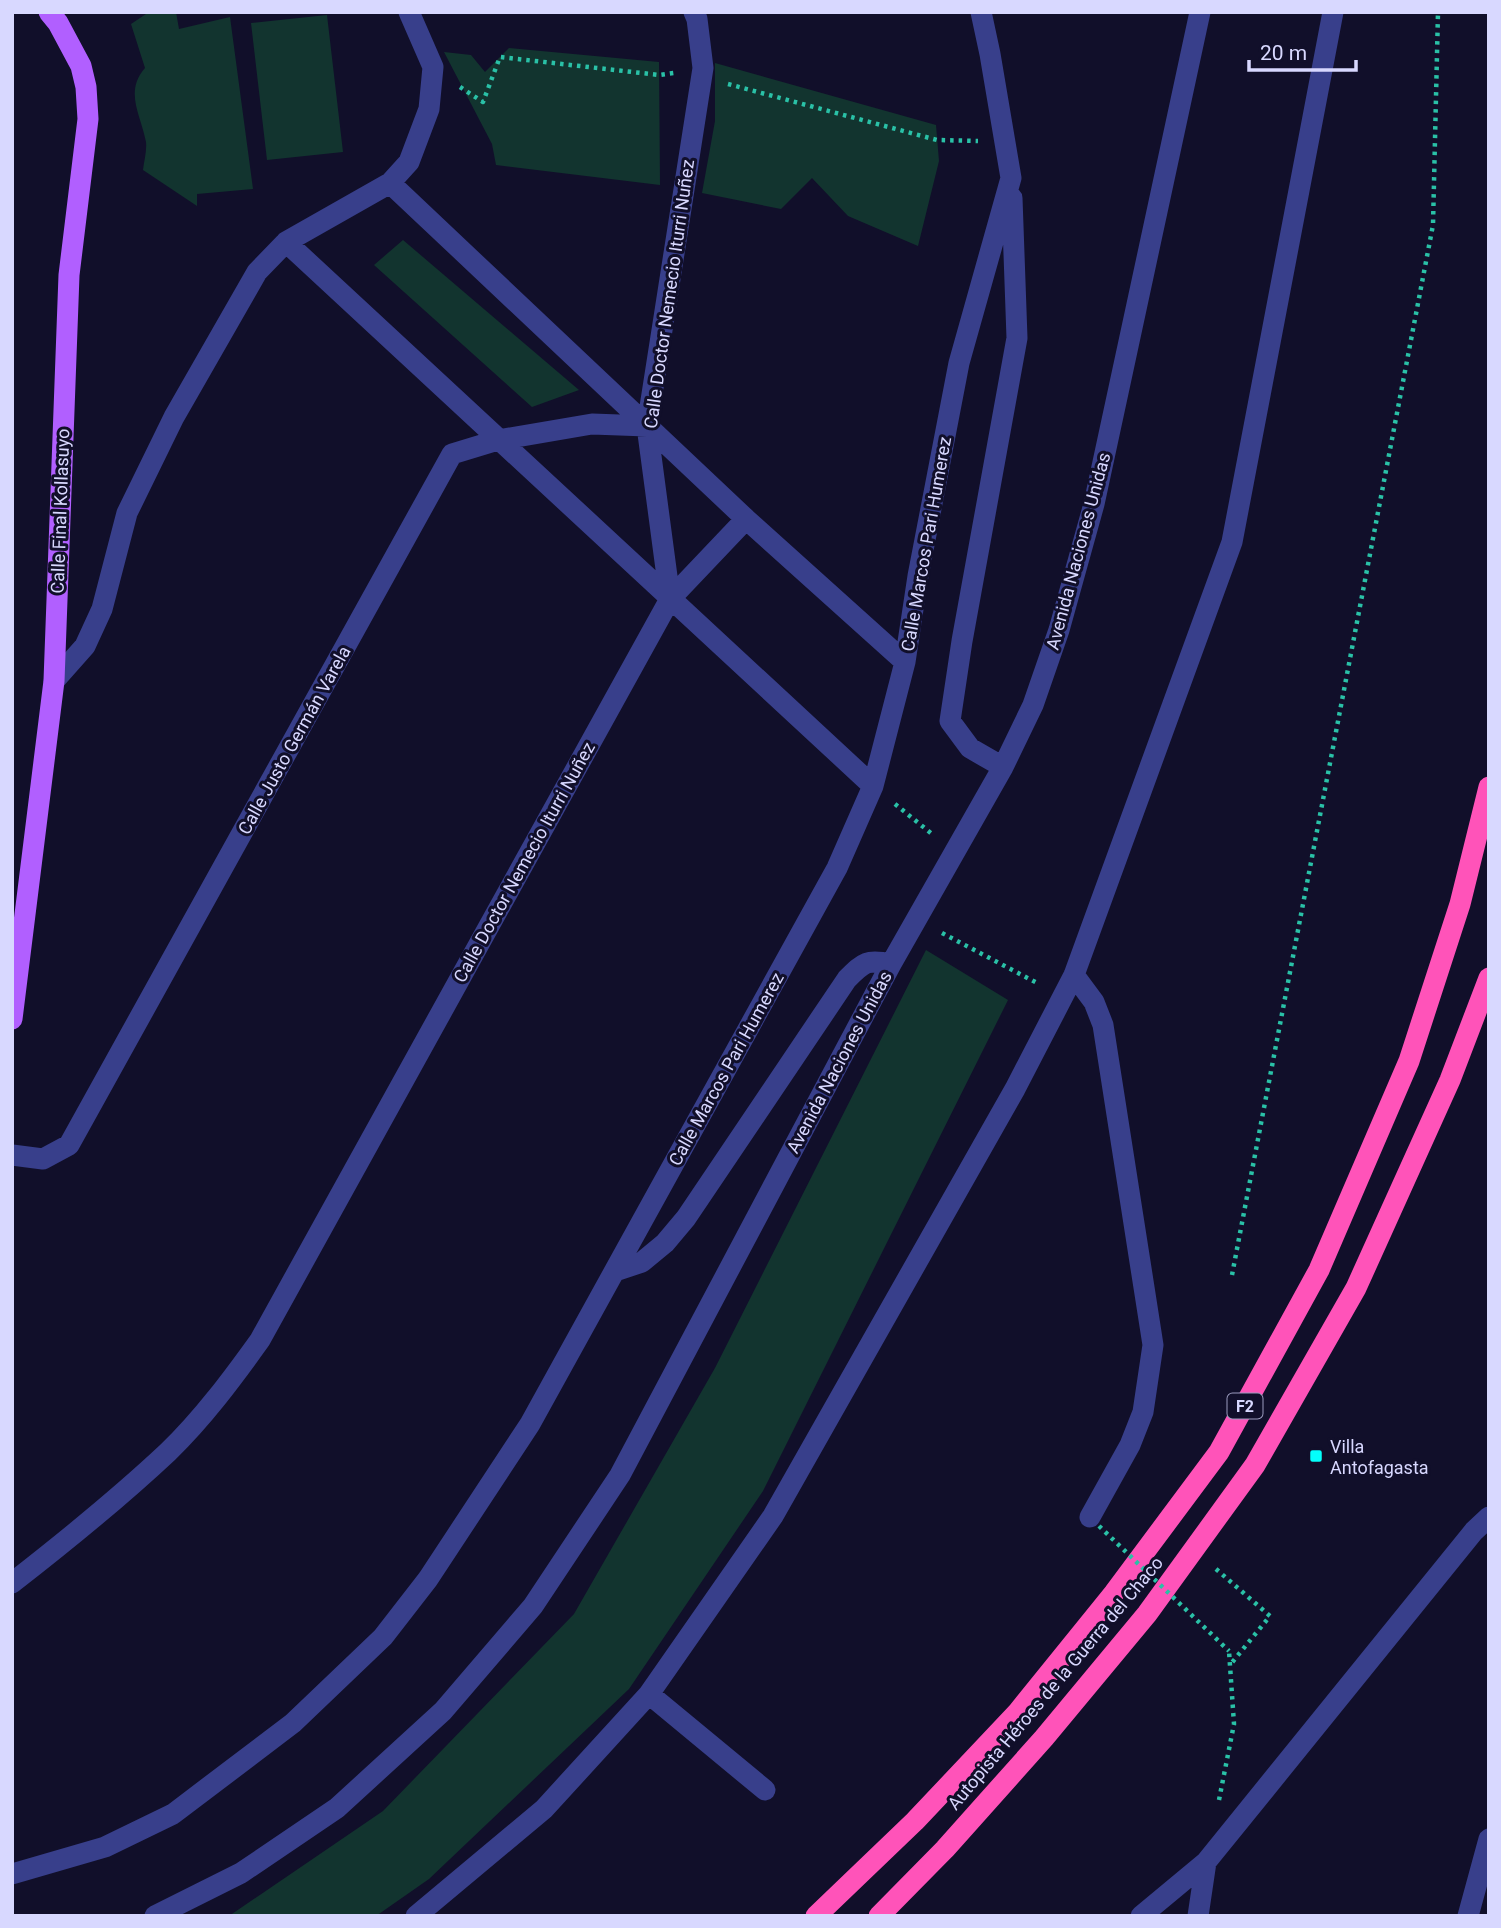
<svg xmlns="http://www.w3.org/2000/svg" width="1501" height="1928" font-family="Roboto,sans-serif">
	<rect width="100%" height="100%" fill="#110f2a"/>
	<path fill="#12342f" d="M149 12H176L179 29 230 17 253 189 197 194V206L143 170C144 161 147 151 146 142 141 115 124 92 145 68L131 24Z
		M327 15 343 152 267 160 251 23Z
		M509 48 659 62 660 185 496 165 492 144 444 52 471 55 485 72Z
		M715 63 936 125 939 161 918 246 848 216 812 178 781 209 702 193 715 121Z
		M403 240 579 390 532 407 374 265Z
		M926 950 1008 1000 763 1491 629 1689 429 1879 376 1916H229L383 1811 574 1614 715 1368Z"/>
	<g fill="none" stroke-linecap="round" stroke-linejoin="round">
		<path stroke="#2ac1a7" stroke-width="4.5" stroke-dasharray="3.5 5" stroke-linecap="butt" d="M728 84 937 140 978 141
			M460 87 483 102 500 57 659 75 674 73
			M895 804 932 834
			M942 933 1039 984
			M1232 1275 1433 225 1438 12
			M1216 1569 1270 1616 1230 1665
			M1219 1800 1234 1724 1229 1651"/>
		<path stroke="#383f8b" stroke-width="21" d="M390 183 746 519 905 662
			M286 242 873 786
			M670 599 647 426 703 68 697 19 694 12
			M54 681 85 646 102 609 127 513 174 417 257 272 286 242 390 183 409 162 429 109 433 67 409 12
			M1003 767 970 748 950 721 962 641 1017 338 1012 198
			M1074 975 1094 1002 1103 1025 1153 1345 1143 1412 1130 1445 1090 1517
			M12 1155 43 1159 69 1145 452 454 498 440 592 424 647 426
			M615 1271 642 1262 665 1243 686 1218 847 979C864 962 867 959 891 964
			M12 1583C66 1541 119 1498 168 1452 203 1418 232 1379 260 1340L670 599 746 519
			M649 1694 765 1790
			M12 1874 105 1847 173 1814 293 1723 383 1637 428 1579 530 1424 837 868 873 786 905 662 918 576 959 363 1011 178 990 54 981 12
			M155 1916 241 1873 337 1808 443 1711 533 1606 620 1475 891 964 1003 767 1033 705 1059 630 1094 504 1200 12
			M416 1916 544 1809 649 1694 773 1516 1015 1089 1074 975 1232 542 1333 12
			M1141 1916 1206 1862 1474 1531 1489 1517
			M1198 1916 1206 1862
			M1468 1916 1489 1839"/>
		<path stroke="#b15fff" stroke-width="21" d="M12 1019 54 681 69 275 88 119 86 87 81 66 58 23 49 12"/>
		<path stroke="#ff53b9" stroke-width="21" d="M816 1916 915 1821 1017 1713 1114 1593 1219 1452 1319 1270 1409 1061 1460 904 1489 787
			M879 1916 945 1849 1044 1738 1147 1614 1255 1465 1356 1288 1450 1080 1489 978"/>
		<path stroke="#2ac1a7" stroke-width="4.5" stroke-dasharray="3.5 5" stroke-linecap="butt" d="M1099 1526 1229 1651"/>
	</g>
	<rect fill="#04fffb" stroke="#110f2a" stroke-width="2.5" x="1309" y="1449" width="14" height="14" rx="3.5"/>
	<g text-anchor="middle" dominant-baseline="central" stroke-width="6" stroke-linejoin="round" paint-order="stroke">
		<rect fill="#110f2a" stroke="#9c9cbf" stroke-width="2" x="1227.5" y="1393.5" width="35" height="25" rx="5"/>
		<g font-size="16" font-weight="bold" fill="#d8d8ff">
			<text x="1245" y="1406">F2</text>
		</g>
		<g font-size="18" fill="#d8d8ff" stroke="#110f2a">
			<text transform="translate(669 294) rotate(-82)">Calle Doctor Nemecio Iturri Nuñez</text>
			<text transform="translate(60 511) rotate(-88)">Calle Final Kollasuyo</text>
			<text transform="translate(926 544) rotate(-80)">Calle Marcos Pari Humerez</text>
			<text transform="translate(1078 551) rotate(-75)">Avenida Naciones Unidas</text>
			<text transform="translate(294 740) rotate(-61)">Calle Justo Germán Varela</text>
			<text transform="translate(524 862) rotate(-61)">Calle Doctor Nemecio Iturri Nuñez</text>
			<text transform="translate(839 1062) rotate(-62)">Avenida Naciones Unidas</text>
			<text transform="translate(726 1069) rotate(-61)">Calle Marcos Pari Humerez</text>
			<text transform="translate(1055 1683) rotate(-50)">Autopista Héroes de la Guerra del Chaco</text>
		</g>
		<g font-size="18" fill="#d8d8ff" stroke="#110f2a" text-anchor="start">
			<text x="1330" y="1446">Villa<tspan x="1330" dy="21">Antofagasta</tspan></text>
		</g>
	</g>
	<rect width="1501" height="1928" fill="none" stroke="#d8d8ff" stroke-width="28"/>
	<path d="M1249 60v10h107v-10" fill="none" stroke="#d8d8ff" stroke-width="3.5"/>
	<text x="1260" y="60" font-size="21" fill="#d8d8ff" stroke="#110f2a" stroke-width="5" paint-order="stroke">20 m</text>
</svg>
